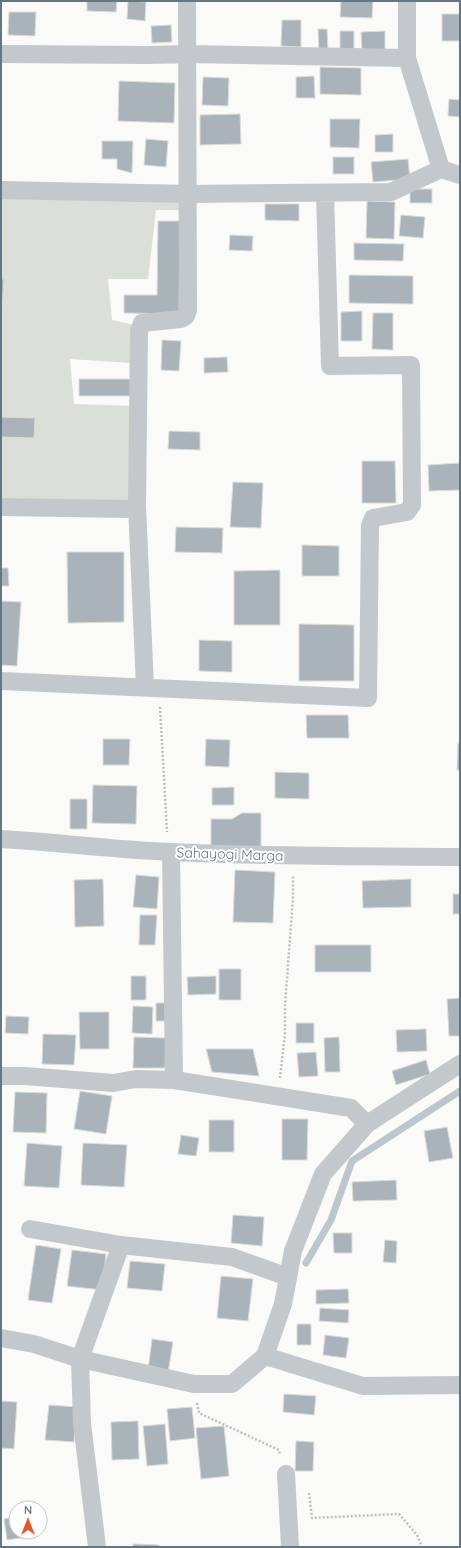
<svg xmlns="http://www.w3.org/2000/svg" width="461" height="1548" font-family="Quicksand,sans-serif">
	<rect width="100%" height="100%" fill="#fafaf8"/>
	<path fill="#dadfd7" d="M1 190 188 194V210H156L148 279H108L112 320 134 325 131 363 70 359 74 404 135 406 134 501 1 499Z"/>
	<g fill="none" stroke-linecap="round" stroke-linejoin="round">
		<path stroke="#bbc7cb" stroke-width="7" d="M306 1263 331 1220 352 1161 460 1091"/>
	</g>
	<path fill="#aab3b9" stroke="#dcdcda" d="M87 1H117L116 12 87 11Z
		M128 1 146 2 145 21 127 19Z
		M341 1H373L372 18 340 17Z
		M9 12H36L35 36 8 35Z
		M442 14H460V41H442Z
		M282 20H301V47L281 46Z
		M171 25 172 42 152 43 151 26Z
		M318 29H327L328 52H319Z
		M340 31H354V52L340 53Z
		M385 31V51L362 52 361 32Z
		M320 67 361 68V95L320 94Z
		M314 76 315 98H296V77Z
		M203 77 229 78 228 106 202 105Z
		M119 81 175 83 174 123 118 121Z
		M449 99 460 100V117L448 116Z
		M240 114 241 144 200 145V115Z
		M330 119H360L359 148 330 147Z
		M393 134V152H375V135Z
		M146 139 168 141 166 167 144 165Z
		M102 141H133L132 173 117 169V159H102Z
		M333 157H354V174H333Z
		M408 159 410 179 373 182 371 162Z
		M410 189H432V203H410Z
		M367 201 395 202 394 239 366 238Z
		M265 204H299V221L265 220Z
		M401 215 425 217 423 238 399 236Z
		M158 221H180L179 314 124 313V295H157Z
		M230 235 253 236 252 251 229 250Z
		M354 243 404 244 403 261 354 260Z
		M349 275 413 276V304L349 303Z
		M1 279H4L2 309H1Z
		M362 311V341H341V312Z
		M373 313H393V350L372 349Z
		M162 340 181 341 179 371 161 370Z
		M227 357 228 372 204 373V358Z
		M79 379H133V396H79Z
		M1 417 35 418 34 438 1 437Z
		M169 431 200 432V450L168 449Z
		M362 461H395L396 503H362Z
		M460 463V490L429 491 428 465Z
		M233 482 263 483 261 528 230 527Z
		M176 527 223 528 222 553 175 552Z
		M302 545 339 546V576H302Z
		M67 552H124V622L68 623Z
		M1 568H8L9 586H1Z
		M280 570V625H234V571Z
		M1 601 21 602 17 666 1 665Z
		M299 624 354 625V681H299Z
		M199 640 232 641V672L199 671Z
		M306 715H348L349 738H307Z
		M103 739H130L129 765H103Z
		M206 739 230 740 229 767 205 766Z
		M458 743H460V770H457Z
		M275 772 309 773V799L275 798Z
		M93 785 137 786 136 824 92 823Z
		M234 787V805H212V788Z
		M70 799H87V829H70Z
		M242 813H261V853H211V819H232Z
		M235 870 275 872 273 923 233 922Z
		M136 875 159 877 157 909 133 907Z
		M103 879 104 926 75 927 74 880Z
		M411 879V907L363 908 362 881Z
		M453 894H460V914H453Z
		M140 915H157L155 945H139Z
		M315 945H371V972H315Z
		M219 969H241V1000H219Z
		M131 976H146V1000H131Z
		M216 976V994L188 995 187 977Z
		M460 998V1036H449L447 999Z
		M156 1003H166V1021H156Z
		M133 1006 153 1007 152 1034 132 1033Z
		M79 1012H109V1049H80Z
		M6 1016 29 1017 28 1034 5 1033Z
		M296 1023H314V1043H296Z
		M426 1029 427 1051 397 1052 396 1030Z
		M43 1034 76 1035 74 1065 42 1064Z
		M134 1037 166 1038 165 1068H133Z
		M339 1037 340 1072H325L324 1038Z
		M206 1049H253L259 1076 212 1072Z
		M316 1052 318 1076 299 1077 297 1053Z
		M426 1060 430 1074 396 1085 392 1071Z
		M80 1091 112 1096 106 1134 74 1129Z
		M15 1092 47 1093 46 1133 13 1132Z
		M282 1119H308L307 1160H282Z
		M209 1120H234V1152H209Z
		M447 1127 453 1158 429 1162 424 1131Z
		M181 1135 199 1138 196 1156 178 1154Z
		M27 1143 62 1146 59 1188 24 1186Z
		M83 1143 127 1145 124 1187 81 1185Z
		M396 1180 397 1200 353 1201 352 1182Z
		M233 1215 264 1217 262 1246 231 1243Z
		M333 1233H352V1253H334Z
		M385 1240 397 1241 396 1263 383 1262Z
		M36 1245 61 1249 52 1303 28 1300Z
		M72 1250 106 1254 102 1290 67 1286Z
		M130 1261 165 1264 162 1291 127 1288Z
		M221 1276 253 1279 248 1321 217 1318Z
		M348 1289 349 1303 316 1304V1290Z
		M320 1308 349 1310 348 1323 319 1321Z
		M297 1324H311V1345H297Z
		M325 1335 349 1338 346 1358 323 1355Z
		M152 1339 173 1342 168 1373 148 1370Z
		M284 1394 316 1396 314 1415 283 1412Z
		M1 1401 17 1402 14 1449 1 1448Z
		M49 1405 77 1407 74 1442 45 1440Z
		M192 1407 195 1438 170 1441 167 1409Z
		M138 1421 139 1459 112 1460 111 1422Z
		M165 1424 168 1464 147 1466 143 1426Z
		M224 1426 229 1476 201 1479 196 1428Z
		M296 1441 314 1442 313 1471H295Z
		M16 1517V1532H33L34 1536 7 1540 4 1519Z
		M133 1544 159 1545V1547H133Z"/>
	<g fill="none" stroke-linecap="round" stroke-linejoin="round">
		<path stroke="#bbbfc2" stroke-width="2.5" stroke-dasharray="2 2" stroke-linecap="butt" d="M160 707 167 832
			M280 1078 285 1034V1005L293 898V875
			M197 1403 199 1413 279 1450 280 1455
			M309 1493 312 1518 399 1514 417 1535 422 1547"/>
		<path stroke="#c3c8cc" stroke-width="18" d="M407 1V58L441 169 460 175
			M1 54 148 55 188 54 407 58
			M1 190 188 194 391 192 441 169
			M1 507 127 509 137 506
			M1 681 368 698 370 525 373 518 407 512 412 505 411 365 330 366 325 193
			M145 687 137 506 139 331 142 323 181 319 186 316 188 310 187 1
			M1 839C58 842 115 850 173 852 269 857 364 856 460 857
			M171 852 174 1080 351 1108 367 1124
			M1 1076H25L113 1083 136 1079 174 1080
			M30 1229 121 1245 232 1257 288 1277
			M1 1338 34 1344 80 1359 194 1384H232L265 1356 283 1304 293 1251 323 1174 367 1124 460 1064
			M265 1356 363 1386 460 1385
			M286 1474 290 1547
			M97 1547 82 1423 80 1359 121 1245"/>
	</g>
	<g text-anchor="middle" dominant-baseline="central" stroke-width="4" stroke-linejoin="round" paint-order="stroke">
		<g font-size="14" fill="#657683" stroke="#fff">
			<text transform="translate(230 854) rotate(2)">Sahayogi Marga</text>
		</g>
	</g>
	<rect width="461" height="1548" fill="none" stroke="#657683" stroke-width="4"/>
	<g transform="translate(28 1520)"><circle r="19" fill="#ffffff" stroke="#c1c8cd"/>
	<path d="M0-3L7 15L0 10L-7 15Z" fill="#e4572e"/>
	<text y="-6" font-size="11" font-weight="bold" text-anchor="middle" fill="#657683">N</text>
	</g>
</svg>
